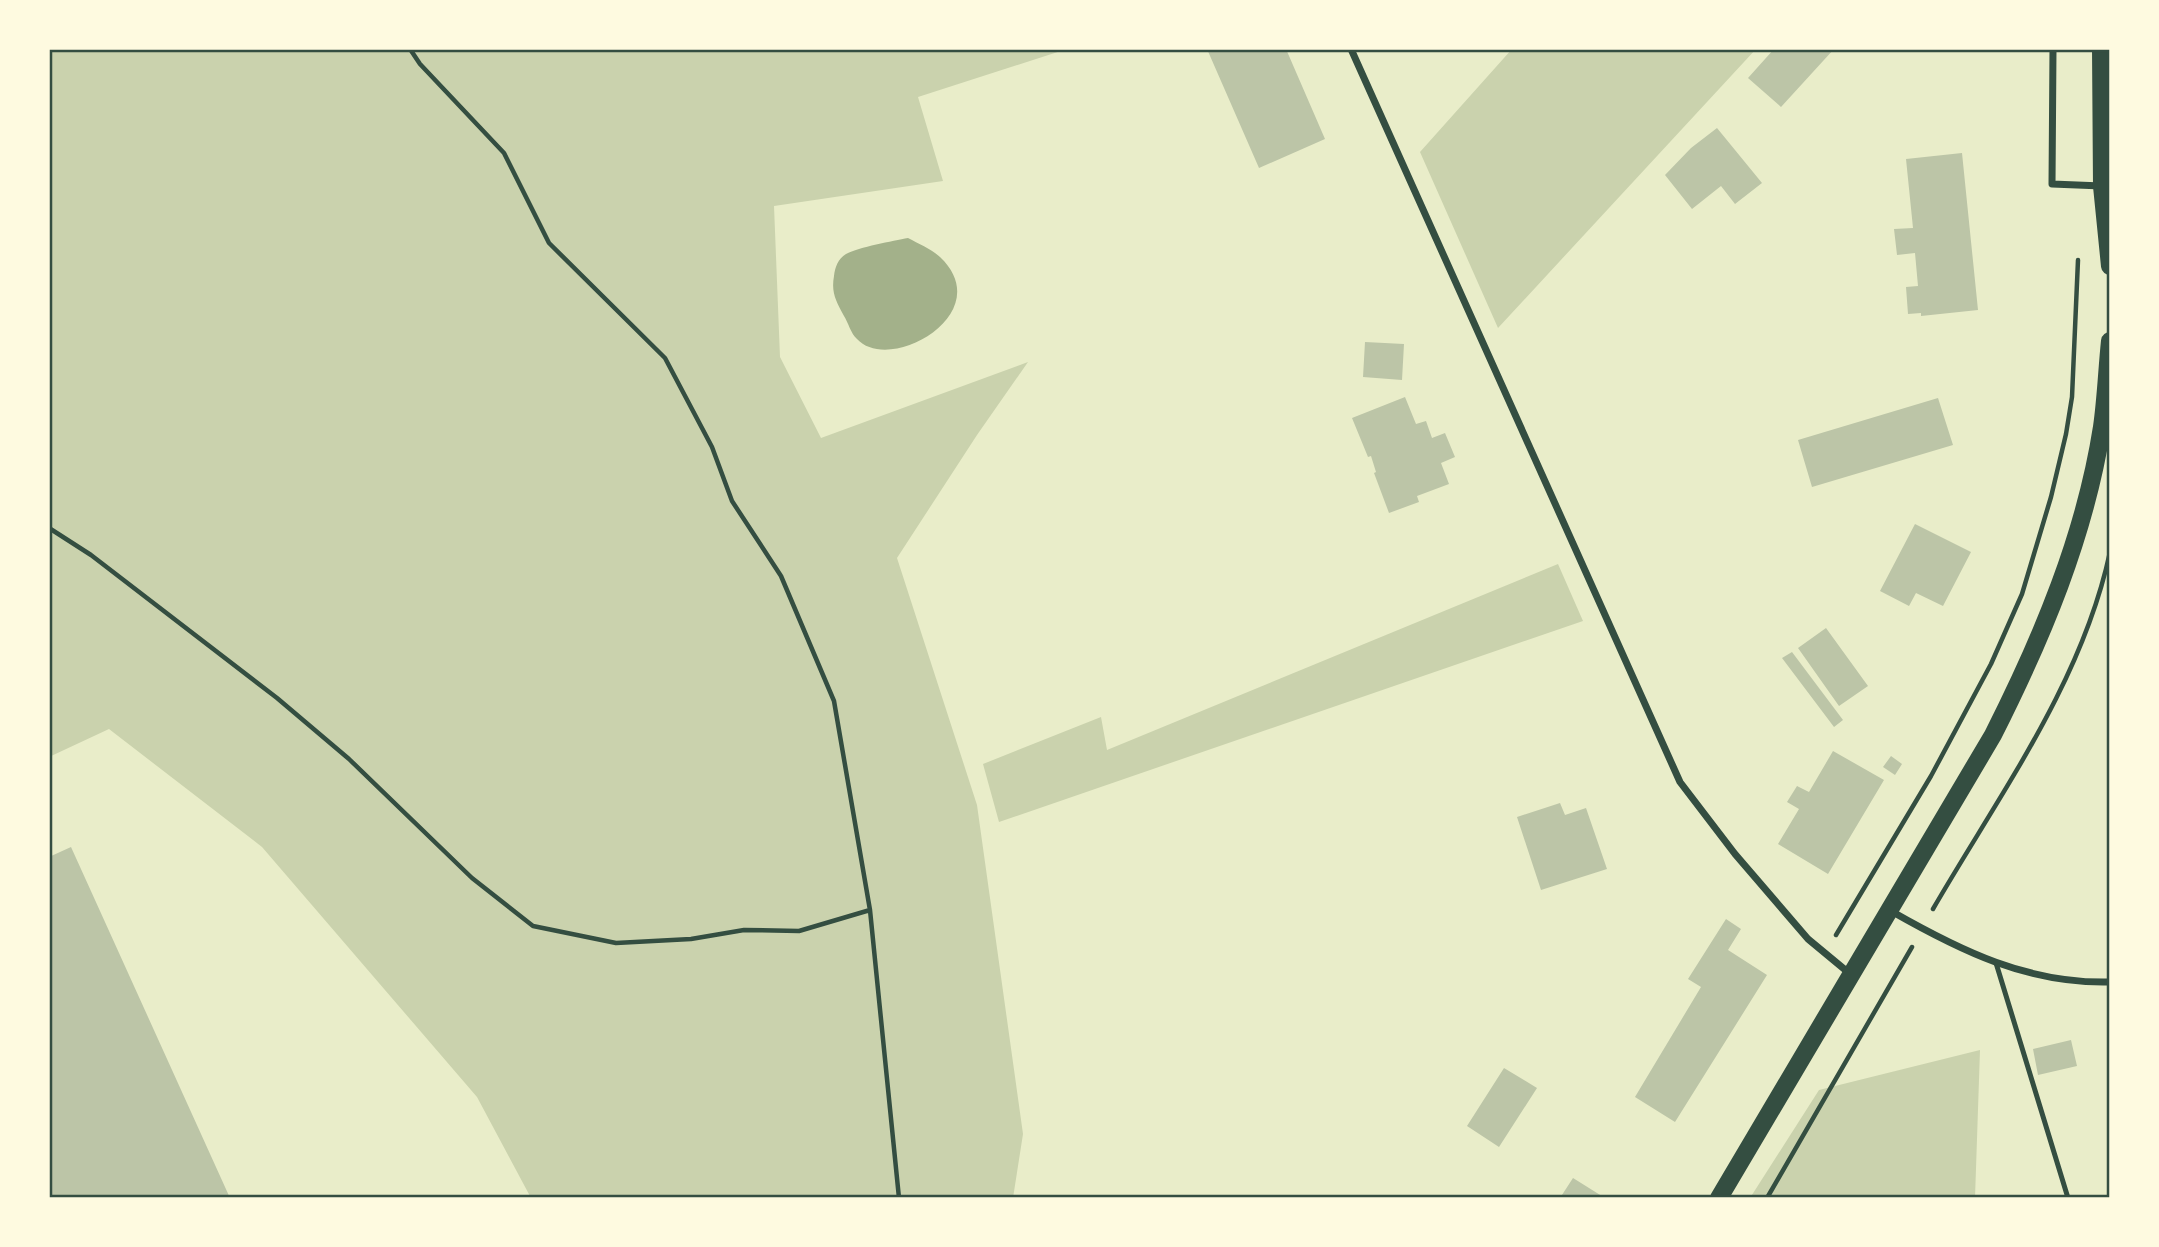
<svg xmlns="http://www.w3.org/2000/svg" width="2159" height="1247" font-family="'IBM Plex Sans',sans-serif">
	<rect width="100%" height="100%" fill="#e9edc9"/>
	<path fill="#cad2ad" d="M49 49H1067L918 97 943 181 774 206 780 357 821 438 1028 362 977 435 897 558 977 805 1023 1134 1013 1198H531L477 1097 262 847 109 729 49 757Z
		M1512 49H1756L1498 328 1420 152Z
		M1558 564 1583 621 999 822 983 764 1101 717 1107 750Z
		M1980 1050 1975 1198H1750L1819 1090Z"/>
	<path fill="#a3b18a" d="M908 238C919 244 931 249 940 257 999 313 890 375 857 339 851 334 848 322 844 316 836 301 831 293 834 276 835 267 838 259 846 254 859 247 893 241 908 238Z"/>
	<path fill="#bcc5a7" d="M1207 49H1286L1325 139 1259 168Z
		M1774 49H1834L1781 107 1748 78Z
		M1717 128 1762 183 1735 204 1721 186 1692 209 1665 175 1691 148Z
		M1962 153 1978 310 1921 316V313L1908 314 1906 287 1918 286 1915 253 1897 255 1894 229 1913 228 1906 159Z
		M1365 342 1404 344 1402 380 1363 377Z
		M1405 397 1416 424 1426 421 1432 438 1445 433 1455 457 1441 463 1449 484 1417 496 1419 502 1389 513 1374 473 1376 472 1371 456 1368 457 1352 418Z
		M1938 398 1953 445 1812 487 1798 440Z
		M1915 524 1971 552 1943 606 1916 593 1909 606 1880 591Z
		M1826 628 1868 686 1839 706 1798 648Z
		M1792 652 1843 720 1834 727 1782 658Z
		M1833 751 1884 780 1828 874 1778 844 1799 809 1787 802 1797 786 1809 792Z
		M1891 756 1902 764 1895 775 1883 767Z
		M1560 803 1565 815 1586 808 1607 869 1541 890 1517 817Z
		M71 847 230 1198H49V857Z
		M1726 919 1741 929 1728 950 1767 975 1675 1122 1635 1097 1701 987 1688 979Z
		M2071 1040 2077 1066 2038 1075 2033 1049Z
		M1504 1068 1537 1088 1499 1147 1467 1126Z
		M1573 1178 1605 1198H1560Z"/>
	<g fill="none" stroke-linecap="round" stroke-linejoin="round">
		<path stroke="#344e41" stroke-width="4.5" d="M49 528 91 555 277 698 349 759 472 878 533 926 616 943 691 939 744 930 799 931 870 910 834 701 781 576 732 501 712 447 665 358 549 243 504 153 420 64 410 49
			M1933 909C1999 795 2082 683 2110 552
			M870 910 899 1198
			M1836 935 1931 776 1991 664 2022 594 2051 497 2066 434 2072 397 2078 260
			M1767 1198 1912 947"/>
		<path stroke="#344e41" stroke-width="5" d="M1996 963 2068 1198"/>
		<path stroke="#344e41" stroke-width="7" d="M1351 49 1680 782 1735 854 1808 939 1849 973
			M2053 49 2052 184 2102 186
			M1891 911C1961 951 2028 984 2110 982"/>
		<path stroke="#344e41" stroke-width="18" d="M2101 49 2102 186 2110 266
			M1719 1198 1993 735C2042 638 2085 536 2102 427 2106 399 2107 370 2110 341"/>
	</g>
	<rect width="2159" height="1247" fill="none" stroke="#fefae0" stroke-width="102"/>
	<rect x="51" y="51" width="2057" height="1145" fill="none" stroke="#344e41" stroke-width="2.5"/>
</svg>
